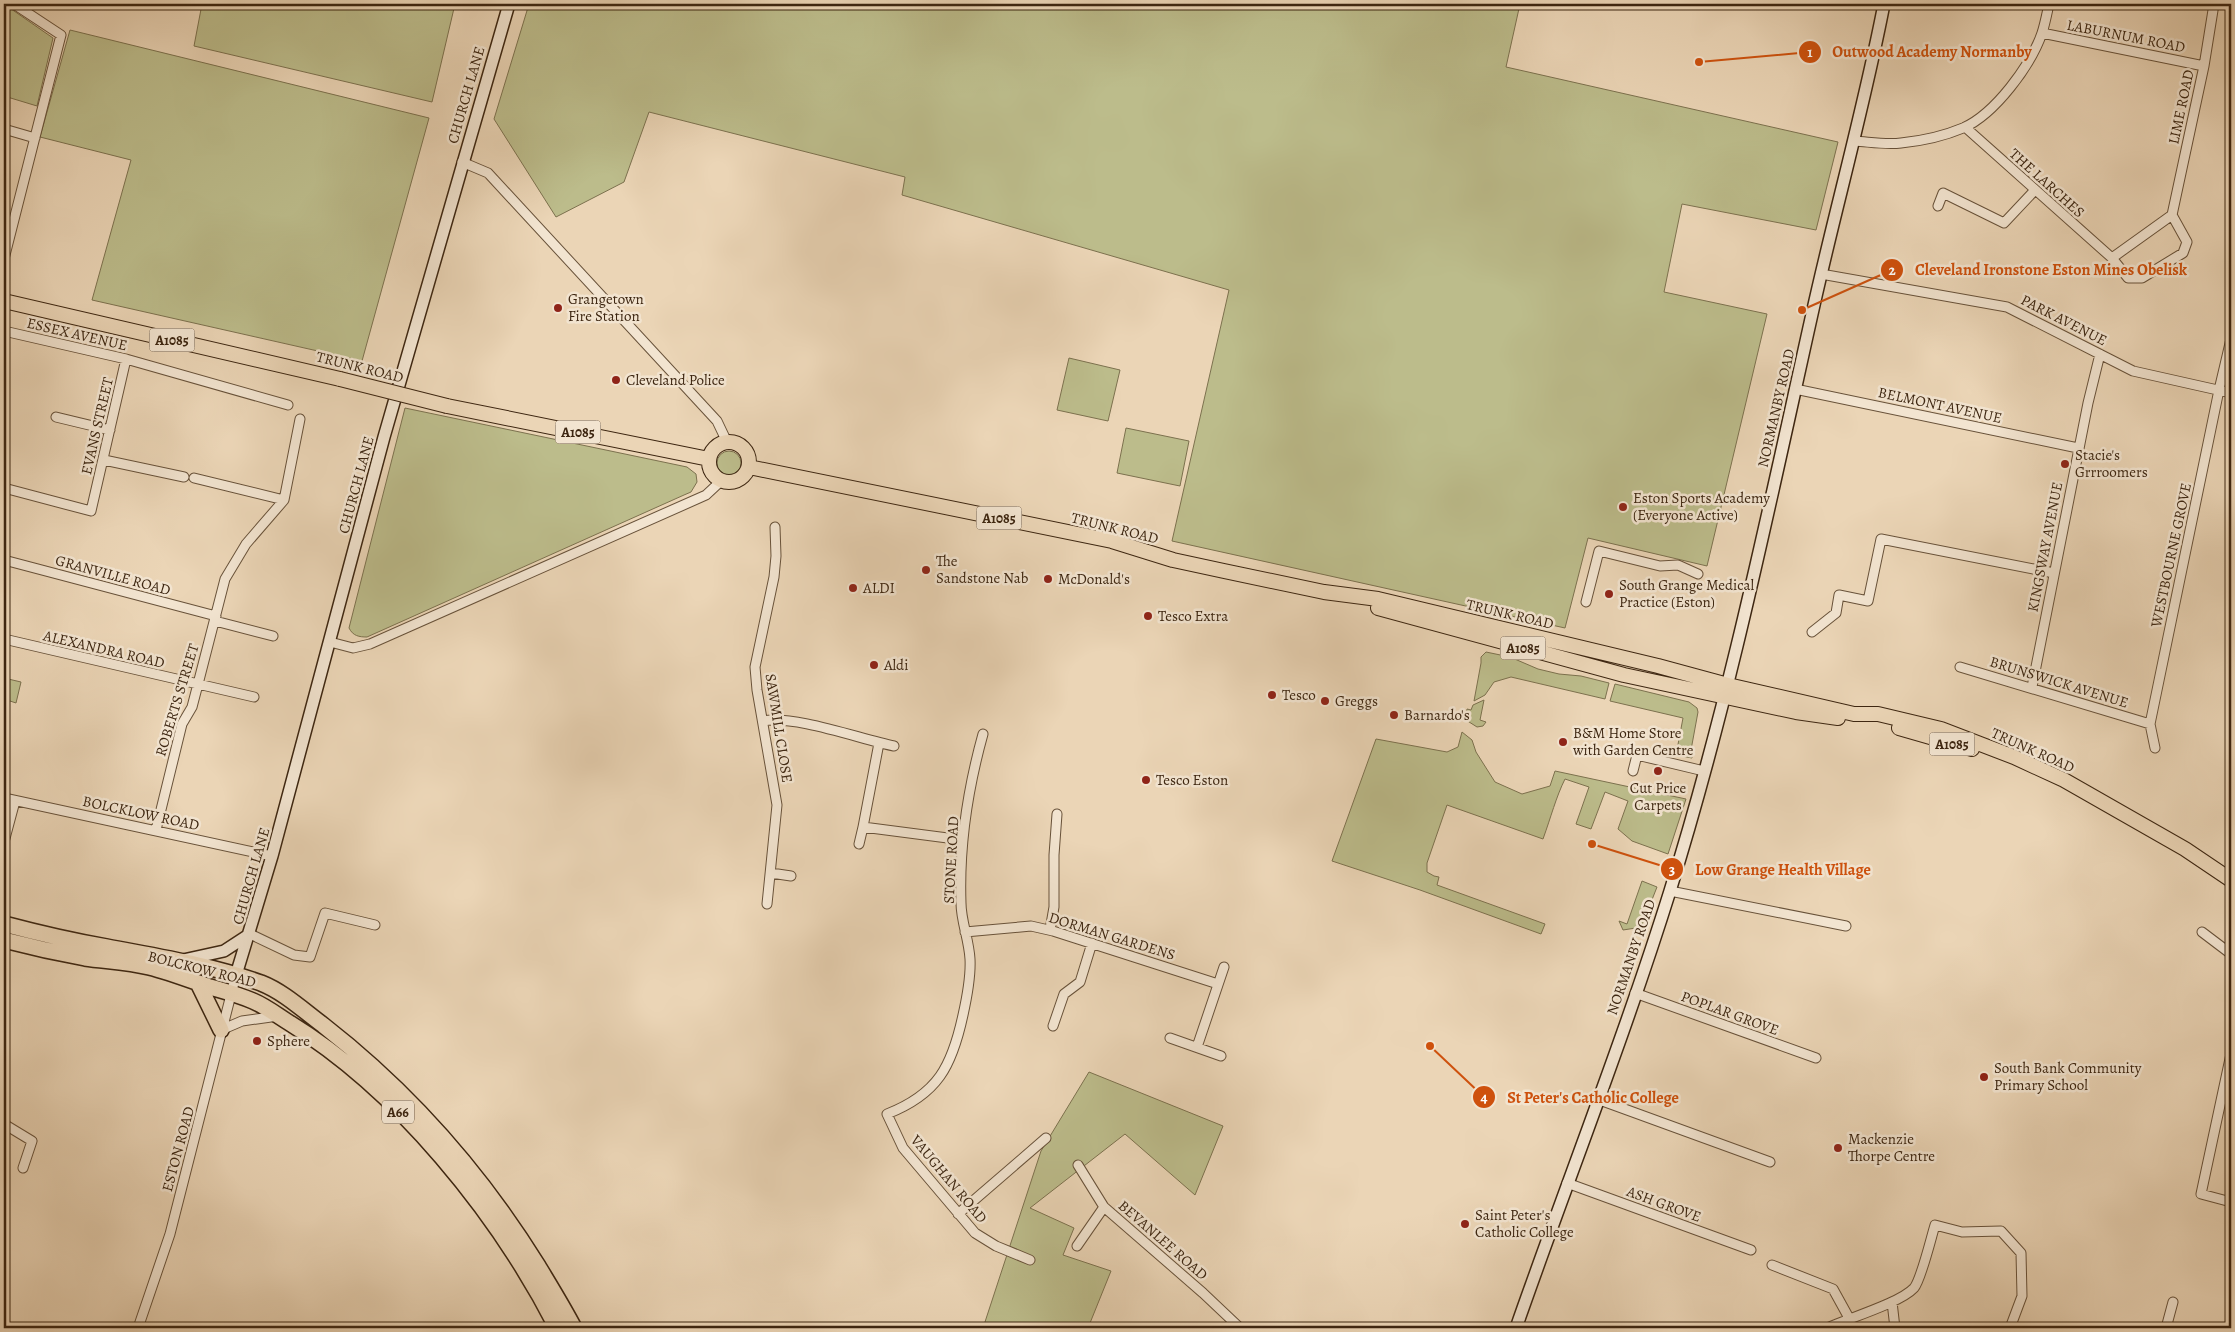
<svg xmlns="http://www.w3.org/2000/svg" width="2235" height="1332" font-family="Alegreya,serif">
	<rect width="100%" height="100%" fill="#ebd5b6"/>
	<filter id="stains"><feTurbulence type="fractalNoise" baseFrequency=".004" numOctaves="4"/><feColorMatrix values="0 0 0 0 .2 0 0 0 0 .09 0 0 0 0 .02 0 0 0 .5 -.17"/></filter>
	<radialGradient id="worn" r=".72"><stop offset=".6" stop-color="#630" stop-opacity="0"/><stop offset="1" stop-color="#630" stop-opacity=".3"/></radialGradient>
	<path fill="#bcbc8b" stroke="#7c714e" d="M4 4 53 38 37 106 4 96Z
		M202 4H455L432 102 194 46Z
		M529 4H1520L1506 67 1838 142 1816 230 1682 204 1664 292 1767 314 1707 566 1588 538 1565 628 1172 541 1229 290 902 195 905 177 649 112 624 182 556 217 494 119Z
		M70 30 429 118 362 361 92 300 131 160 40 137Z
		M1069 358 1120 370 1108 421 1057 410Z
		M405 408 687 467 696 474 697 482 691 492 684 495 367 637C359 637 353 636 349 628Z
		M1126 428 1189 441 1180 486 1117 473Z
		M717 463a12 12 0 1 1 24 0a12 12 0 1 1-24 0Z
		M1486 652 1510 657 1538 669 1559 674 1581 676 1609 683 1605 699 1511 677 1494 682 1485 695 1474 701 1481 663V657Z
		M4 678 21 682 16 703 4 699Z
		M1615 684 1689 702 1697 708 1698 712 1691 750 1692 758 1676 755 1683 718 1610 701Z
		M1484 700 1480 720 1486 722 1483 726 1477 727 1466 720 1467 709 1471 710 1473 705Z
		M1462 732 1472 740 1476 752 1495 782 1522 794 1550 786 1555 771 1686 799 1668 854 1632 841 1618 829 1628 801 1605 792 1591 829 1576 824 1589 787 1565 779C1556 797 1551 817 1543 839L1447 805 1427 863V872L1434 876 1439 877 1437 885 1545 924 1541 934 1420 890 1332 861 1376 739 1447 752 1458 747Z
		M1642 881 1657 887 1642 925 1636 928 1623 930 1619 921 1627 924Z
		M1089 1072 1223 1126 1195 1195 1125 1134 1030 1208 1074 1228 1063 1255 1111 1271 1088 1328H983L1041 1151Z"/>
	<g fill="none" stroke-linecap="round" stroke-linejoin="round">
		<defs>
			<path id="street" d="M2042 33 2204 66
				M1965 127 2112 258 2172 215
				M4 129 35 138
				M1855 141C1870 142 1886 145 1901 143 1921 141 1944 136 1963 128 1995 114 2031 65 2042 33 2045 24 2047 13 2049 4
				M462 162 488 173 717 421 727 442
				M1938 206 1943 193 2004 223 2035 190
				M2172 215 2204 66 2214 4
				M2112 258 2128 278H2142L2183 253 2187 242 2172 215
				M4 259 61 35 14 4
				M1821 274 2007 307 2133 371 2231 393
				M4 331 126 359 288 405
				M1795 389 2078 448
				M56 417 110 430
				M104 460 184 477
				M194 478 284 500
				M4 488 91 511 126 359
				M4 560 216 616
				M1586 602 1599 551 1660 566 1678 565 1698 574
				M215 621 273 636
				M1812 632 1836 613 1839 595 1868 601 1881 539 2054 573
				M4 639 254 697
				M330 642 353 648 370 644 706 495 721 481
				M1960 667 2150 724
				M2032 687 2088 403 2100 354
				M763 721C795 715 860 739 894 746
				M983 734C968 788 959 846 961 903 961 921 969 940 970 959 971 977 967 997 963 1015 952 1066 938 1094 887 1114L903 1148 975 1233 996 1246 1030 1260
				M879 743 863 827 963 840
				M2155 748 2150 724 2219 390 2231 339
				M1633 771 1637 755 1704 771
				M4 798 272 856
				M156 830 182 724 192 707 198 684 225 579 246 544 284 500 300 419
				M4 842 15 801
				M859 844 863 827
				M771 873 791 876
				M1670 891 1846 926
				M767 904 777 805 757 690 755 667 774 577 776 556 775 527
				M1050 930 1054 907V855L1057 814
				M965 932 1031 926 1053 931 1218 984
				M2202 932 2231 954
				M250 934 294 955 310 957 325 913 375 925
				M1635 993 1816 1058
				M1053 1026 1064 994 1080 982 1092 943
				M221 1030 242 1021 278 1016
				M1170 1038 1221 1056
				M1197 1047 1224 967
				M2231 1054 2201 1194 2231 1202
				M1597 1099 1770 1162
				M4 1124 32 1141 23 1168
				M1078 1165 1104 1207 1203 1293 1240 1328
				M1567 1183 1751 1250
				M958 1214 1046 1138
				M1077 1246 1104 1207
				M1772 1265 1833 1289 1849 1318
				M1892 1302 1895 1328
				M138 1328 170 1234 236 975
				M1827 1328C1849 1318 1900 1303 1914 1288 1921 1280 1931 1238 1935 1225L1962 1232 2001 1231 2021 1253 2022 1296 2010 1328
				M2166 1328 2173 1302"/>
			<path id="secondary" d="M183 960 224 951 250 934
				M236 975 272 856 384 437 509 4
				M1516 1328C1567 1182 1624 1038 1670 891 1729 702 1769 507 1812 314 1835 210 1864 108 1884 4"/>
			<path id="primary" d="M4 301 340 379
				M447 406 709 459
				M709 462a20 20 0 1 1 40 0a20 20 0 1 1-40 0Z
				M749 467 1112 541 1173 560 1224 571 1324 592 1378 599 1658 666 1728 685 1854 714H1878L1941 729 2014 757 2064 780 2185 849 2231 880
				M1378 608 1624 675 1796 712 1838 718
				M1899 728 1972 749"/>
			<path id="highway" d="M4 924C38 933 72 941 107 947 159 957 211 965 261 983 284 992 304 1011 323 1025 409 1092 481 1174 538 1266 550 1286 563 1307 574 1328
				M4 940C31 947 58 953 85 958 106 961 128 962 149 967 169 972 190 980 210 987 224 991 239 995 253 1001 265 1006 277 1015 288 1022 399 1090 498 1213 557 1328
				M198 983 221 1030"/>
		</defs>
		<use href="#street" stroke="#68523a" stroke-width="11"/>
		<use href="#secondary" stroke="#3d2611" stroke-width="14"/>
		<use href="#primary" stroke="#3d2611" stroke-width="16"/>
		<use href="#highway" stroke="#3d2611" stroke-width="18"/>
		<use href="#street" stroke="#f2e4d0" stroke-width="9"/>
		<use href="#secondary" stroke="#f2e4d0" stroke-width="11"/>
		<use href="#primary" stroke="#ebd5b6" stroke-width="14"/>
		<use href="#highway" stroke="#ebd5b6" stroke-width="15"/>
		<defs>
			<path id="primary-bridge" d="M340 379 447 406"/>
		</defs>
		<use href="#primary-bridge" stroke="#3d2611" stroke-width="16" stroke-linecap="butt"/>
		<use href="#primary-bridge" stroke="#ebd5b6" stroke-width="14"/>
	</g>
	<g fill="#8f2418" stroke="#f2e4d0" stroke-width="2">
		<circle cx="558" cy="308" r="5"/>
		<circle cx="616" cy="380" r="5"/>
		<circle cx="2065" cy="464" r="5"/>
		<circle cx="1623" cy="507" r="5"/>
		<circle cx="926" cy="570" r="5"/>
		<circle cx="1048" cy="579" r="5"/>
		<circle cx="853" cy="588" r="5"/>
		<circle cx="1609" cy="594" r="5"/>
		<circle cx="1148" cy="616" r="5"/>
		<circle cx="874" cy="665" r="5"/>
		<circle cx="1272" cy="695" r="5"/>
		<circle cx="1325" cy="701" r="5"/>
		<circle cx="1394" cy="715" r="5"/>
		<circle cx="1563" cy="742" r="5"/>
		<circle cx="1658" cy="771" r="5"/>
		<circle cx="1146" cy="780" r="5"/>
		<circle cx="257" cy="1041" r="5"/>
		<circle cx="1984" cy="1077" r="5"/>
		<circle cx="1838" cy="1148" r="5"/>
		<circle cx="1465" cy="1224" r="5"/>
	</g>
	<g text-anchor="middle" dominant-baseline="central" stroke-width="5" stroke-linejoin="round" paint-order="stroke">
		<g fill="#f2e4d0" stroke="#735f4a" stroke-width="1">
			<rect x="149.5" y="328.5" width="45" height="23" rx="4"/>
			<rect x="555.5" y="420.5" width="45" height="23" rx="4"/>
			<rect x="976.5" y="506.5" width="45" height="23" rx="4"/>
			<rect x="1500.5" y="636.5" width="45" height="23" rx="4"/>
			<rect x="1929.5" y="732.5" width="45" height="23" rx="4"/>
			<rect x="382" y="1100.5" width="32" height="23" rx="4"/>
		</g>
		<g font-size="14" font-weight="bold" fill="#3d2611">
			<text x="172" y="340">A1085</text>
			<text x="578" y="432">A1085</text>
			<text x="999" y="518">A1085</text>
			<text x="1523" y="648">A1085</text>
			<text x="1952" y="744">A1085</text>
			<text x="398" y="1112">A66</text>
		</g>
		<g font-size="15" fill="#3d2611" stroke="#f2e4d0">
			<text transform="translate(2126 36) rotate(11)">LABURNUM ROAD</text>
			<text transform="translate(466 95) rotate(-74)">CHURCH LANE</text>
			<text transform="translate(2181 107) rotate(-78)">LIME ROAD</text>
			<text transform="translate(2047 183) rotate(42)">THE LARCHES</text>
			<text transform="translate(2064 320) rotate(27)">PARK AVENUE</text>
			<text transform="translate(77 334) rotate(13)">ESSEX AVENUE</text>
			<text transform="translate(360 367) rotate(14)">TRUNK ROAD</text>
			<text transform="translate(1940 405) rotate(12)">BELMONT AVENUE</text>
			<text transform="translate(1776 408) rotate(-77)">NORMANBY ROAD</text>
			<text transform="translate(97 426) rotate(-77)">EVANS STREET</text>
			<text transform="translate(356 485) rotate(-75)">CHURCH LANE</text>
			<text transform="translate(1115 528) rotate(14)">TRUNK ROAD</text>
			<text transform="translate(2045 547) rotate(-79)">KINGSWAY AVENUE</text>
			<text transform="translate(2171 555) rotate(-78)">WESTBOURNE GROVE</text>
			<text transform="translate(113 575) rotate(15)">GRANVILLE ROAD</text>
			<text transform="translate(1510 614) rotate(13)">TRUNK ROAD</text>
			<text transform="translate(104 649) rotate(13)">ALEXANDRA ROAD</text>
			<text transform="translate(2059 682) rotate(17)">BRUNSWICK AVENUE</text>
			<text transform="translate(177 700) rotate(-73)">ROBERTS STREET</text>
			<text transform="translate(779 728) rotate(81)">SAWMILL CLOSE</text>
			<text transform="translate(2033 750) rotate(24)">TRUNK ROAD</text>
			<text transform="translate(141 813) rotate(12)">BOLCKLOW ROAD</text>
			<text transform="translate(951 860) rotate(-87)">STONE ROAD</text>
			<text transform="translate(251 876) rotate(-74)">CHURCH LANE</text>
			<text transform="translate(1112 936) rotate(17)">DORMAN GARDENS</text>
			<text transform="translate(1631 957) rotate(-71)">NORMANBY ROAD</text>
			<text transform="translate(202 969) rotate(14)">BOLCKOW ROAD</text>
			<text transform="translate(1730 1013) rotate(20)">POPLAR GROVE</text>
			<text transform="translate(178 1149) rotate(-75)">ESTON ROAD</text>
			<text transform="translate(949 1179) rotate(50)">VAUGHAN ROAD</text>
			<text transform="translate(1664 1204) rotate(20)">ASH GROVE</text>
			<text transform="translate(1163 1240) rotate(41)">BEVANLEE ROAD</text>
		</g>
		<g font-size="15" fill="#3d2611" stroke="#f2e4d0" text-anchor="start">
			<text x="568" y="299">Grangetown<tspan x="568" dy="17">Fire Station</tspan></text>
			<text x="626" y="380">Cleveland Police</text>
			<text x="2075" y="455">Stacie's<tspan x="2075" dy="17">Grrroomers</tspan></text>
			<text x="1633" y="498">Eston Sports Academy<tspan x="1633" dy="17">(Everyone Active)</tspan></text>
			<text x="936" y="561">The<tspan x="936" dy="17">Sandstone Nab</tspan></text>
			<text x="1058" y="579">McDonald's</text>
			<text x="1619" y="585">South Grange Medical<tspan x="1619" dy="17">Practice (Eston)</tspan></text>
			<text x="863" y="588">ALDI</text>
			<text x="1158" y="616">Tesco Extra</text>
			<text x="884" y="665">Aldi</text>
			<text x="1282" y="695">Tesco</text>
			<text x="1335" y="701">Greggs</text>
			<text x="1404" y="715">Barnardo's</text>
			<text x="1573" y="733">B&amp;M Home Store<tspan x="1573" dy="17">with Garden Centre</tspan></text>
			<text x="1156" y="780">Tesco Eston</text>
			<text x="1658" y="788" text-anchor="middle">Cut Price<tspan x="1658" dy="17">Carpets</tspan></text>
			<text x="267" y="1041">Sphere</text>
			<text x="1994" y="1068">South Bank Community<tspan x="1994" dy="17">Primary School</tspan></text>
			<text x="1848" y="1139">Mackenzie<tspan x="1848" dy="17">Thorpe Centre</tspan></text>
			<text x="1475" y="1215">Saint Peter's<tspan x="1475" dy="17">Catholic College</tspan></text>
		</g>
	</g>
	<path fill="none" stroke="#ce510d" stroke-width="2" d="M1699 62L1810 52M1802 310L1892 270M1592 844L1672 869M1430 1046L1484 1097"/>
	<g fill="#ce510d" stroke="#f2e4d0" stroke-width="2">
		<circle cx="1699" cy="62" r="5"/>
		<circle cx="1802" cy="310" r="5"/>
		<circle cx="1592" cy="844" r="5"/>
		<circle cx="1430" cy="1046" r="5"/>
		<circle cx="1810" cy="52" r="12"/>
		<circle cx="1892" cy="270" r="12"/>
		<circle cx="1672" cy="869" r="12"/>
		<circle cx="1484" cy="1097" r="12"/>
	</g>
	<g font-size="15" text-anchor="middle" font-weight="bold" fill="#fff">
		<text x="1810" y="57">1</text>
		<text x="1892" y="275">2</text>
		<text x="1672" y="875">3</text>
		<text x="1484" y="1102">4</text>
	</g>
	<g font-size="16" text-anchor="middle" font-weight="bold" fill="#ce510d" stroke="#f2e4d0" stroke-width="5" stroke-linejoin="round" paint-order="stroke">
		<text x="1932" y="57">Outwood Academy Normanby</text>
		<text x="2051" y="275">Cleveland Ironstone Eston Mines Obelisk</text>
		<text x="1783" y="875">Low Grange Health Village</text>
		<text x="1593" y="1103">St Peter's Catholic College</text>
	</g>
	<rect width="2235" height="1332" fill="none" stroke="#ebd5b6" stroke-width="20"/>
	<rect x="5" y="5" width="2225" height="1322" fill="none" stroke="#3d2611" stroke-width="2.5"/>
	<rect x="10" y="10" width="2215" height="1312" fill="none" stroke="#3d2611"/>
	<rect width="100%" height="100%" filter="url(#stains)"/>
	<rect width="100%" height="100%" fill="url(#worn)"/>
</svg>
